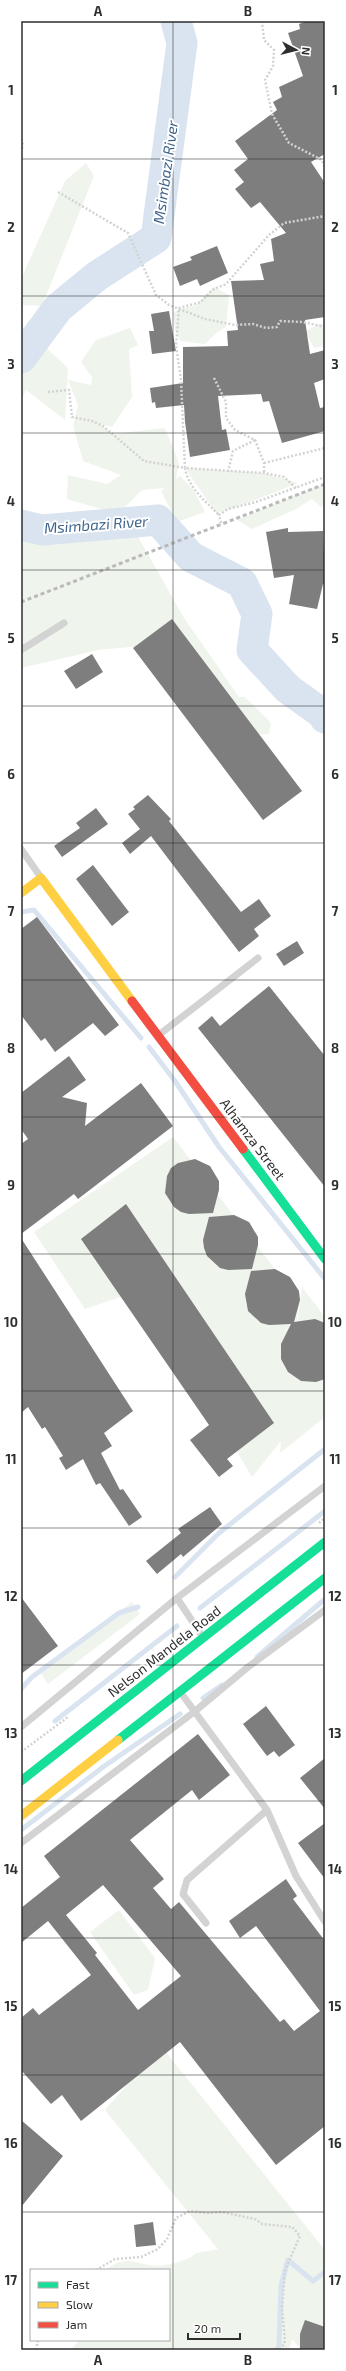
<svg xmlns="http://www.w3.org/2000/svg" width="346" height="2371" font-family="'Exo 2',sans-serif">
	<rect width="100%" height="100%" fill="#fff"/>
	<path fill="#eff4ec" d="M86 163 94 176 42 306 21 305V279L65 181Z
		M214 287 229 295 226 327 216 333 205 344 180 341 175 330 173 313 182 308 195 306Z
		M322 323 325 328V346L314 348 305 331Z
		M21 325 68 368 65 420 26 390 21 400Z
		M130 328 138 345 129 349 132 397 112 427 100 424 112 434 165 428 179 463 176 479 180 476 193 489 205 512 177 522 161 491 164 488 142 490 118 514 67 499 68 475 107 484 121 475 83 461 73 426 78 405 68 380 91 385 92 377 81 362 96 340Z
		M185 468 263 473 298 483 245 504 216 513Z
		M325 483V506L321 507 312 499 296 509 252 529 234 518 239 519Z
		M21 519 137 535 184 618 239 697H245L271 723 269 734 248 735 216 695 232 696 150 645 98 650 21 668Z
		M173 1137 299 1300 293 1355 302 1287 325 1317V1417L280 1453 281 1441 252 1477 141 1290 85 1309 34 1232Z
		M132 1602 140 1614 48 1684 40 1672Z
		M119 1910 155 1958 148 1990 134 1995 90 1932Z
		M161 2046 325 2250V2350H302L292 2339 289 2350H71L79 2340H169V2270H106C127 2250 143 2270 165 2265 173 2264 182 2261 189 2258 192 2257 194 2254 197 2253 204 2251 211 2251 218 2249L105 2110Z"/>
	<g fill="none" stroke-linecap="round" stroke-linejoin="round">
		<path stroke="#d9e4f0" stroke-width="5" d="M21 912 34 910 141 1038
			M149 1047 175 1081 219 1147 325 1279
			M175 1577 219 1533 325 1449
			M200 1608 325 1511
			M257 1657 325 1599
			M21 1689 32 1677 119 1613 138 1607
			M203 1698 222 1685
			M55 1721 177 1626
			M21 1830 103 1767 180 1714
			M277 2350 279 2345 281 2286 288 2260 313 2281 325 2272"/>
		<path stroke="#d9e4f0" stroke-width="31" d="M21 358 58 308 97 276 156 238 182 43 176 21
			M21 525 42 530 158 520 191 557 242 583 257 614 252 650 288 689 323 714 325 718"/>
	</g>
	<path fill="#7e7e7e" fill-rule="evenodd" d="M307 21H325V154L311 162 325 183V317L305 320 310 354 325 350V379L314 383 320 408 325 407V431L282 443 269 401 263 402 261 394 218 396 222 430 226 429 230 450 190 457 185 422 184 405 156 408 155 402 152 403 150 388 183 383V347L228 346 227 331 238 330 231 281 264 280 260 264 274 261 271 239 286 233 260 202 251 208 235 189 244 182 234 170 248 159 235 141 277 110 273 102 282 97 279 87 303 76 288 33 300 29 299 24Z
		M217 246 228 273 200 286 197 279 180 286 173 267 192 260 190 257Z
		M169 311 176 351 152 354 149 331H154L151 314Z
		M288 528V532L323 531 325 584H323L317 609 289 604 294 575 274 578 266 532Z
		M172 619 302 791 263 820 133 648Z
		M92 654 103 672 76 689 64 671Z
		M148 795 171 819 169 821 241 912 259 899 271 916 254 929 259 936 239 952 151 836 130 854 122 843 140 829 128 814 135 809 133 807Z
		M96 808 108 824 62 857 54 846 80 828 76 823Z
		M93 865 129 912 112 926 76 879Z
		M37 917 119 1025 105 1036 93 1023 55 1052 45 1038 41 1041 21 1015V929Z
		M297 941 304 953 284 966 276 954Z
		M269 986 325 1056V1187L198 1028 212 1016 220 1026Z
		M69 1056 86 1080 62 1097 87 1103 85 1126 141 1083 173 1126 78 1199 74 1194 21 1234V1144L28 1139 21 1129V1093Z
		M195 1159 210 1166 219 1181V1190L213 1213 189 1214 181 1212 174 1207 165 1193 167 1176 171 1168 178 1163Z
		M126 1204 274 1423 227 1459 233 1466 219 1477 190 1440 209 1425 81 1239Z
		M234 1215 249 1222 258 1237V1245L252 1269 228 1270 220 1268 207 1256 204 1248 203 1240 209 1217Z
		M21 1238 133 1411 104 1433 112 1446 101 1453 120 1490 123 1489 142 1517 129 1526 100 1483 96 1485 83 1459 66 1470 59 1458 63 1456 45 1427 42 1429 28 1407 21 1413Z
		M275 1269 290 1277 299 1291 300 1300 294 1322 315 1319 325 1323V1379L316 1382 301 1381 288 1372 281 1359V1344L291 1324 269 1325 261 1323 248 1311 245 1294 251 1271Z
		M210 1507 222 1524 183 1557 181 1554 157 1574 146 1561 181 1533 178 1529Z
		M21 1597 58 1646 21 1674Z
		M266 1706 295 1745 279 1757 274 1751 267 1756 243 1724Z
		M198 1734 230 1775 199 1800 192 1790 130 1840 164 1879 153 1888 171 1909 179 1902 280 2022 284 2019 294 2031 320 2011 256 1926 240 1938 229 1921 286 1879 297 1896 293 1899 325 1941V2126L276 2165 180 2042 81 2121 62 2095 51 2104 21 2070V2018L33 2008 39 2015 91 1975 48 1921 21 1943V1908L60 1877 44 1856ZM103 1885 181 1976 138 2010 95 1955 97 1953 66 1915Z
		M325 1758V1809L300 1778Z
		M325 1823V1879L298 1843Z
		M21 2120 63 2156 21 2207Z
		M153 2222 156 2245 136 2247 134 2225Z
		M305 2320 325 2327V2350H300V2334Z"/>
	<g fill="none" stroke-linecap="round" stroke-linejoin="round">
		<path stroke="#d3d3d3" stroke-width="2.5" stroke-dasharray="2 2" stroke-linecap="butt" d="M262 21 264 40 274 50 273 66 265 80 272 114 289 143 322 160 325 168
			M21 139 23 145 21 151
			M58 192 128 233 156 295 169 305 205 319 235 325 253 324 266 328 277 327 280 321 303 322 325 327
			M214 378 226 402V418L235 430 255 440 264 463V473
			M48 392 69 390 72 417 92 421 103 426 144 461 185 468C188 487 205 501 219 515
			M264 463 325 448
			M228 472 233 451 255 440
			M296 488 284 477 264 473 185 468 181 380 176 346 179 308 201 302 212 290 226 284 269 235 284 223 325 216
			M221 523 219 515 228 509 256 502 325 477
			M319 1523 325 1518
			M21 1752 68 1717
			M96 2270 115 2259 141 2257 158 2249 167 2239 176 2218 190 2211 208 2213 222 2212 255 2219 262 2224 292 2227 300 2236 285 2270 282 2309 285 2341 281 2350
			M36 2350 38 2340"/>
		<path stroke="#d3d3d3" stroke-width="7" d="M21 650 64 623
			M21 849 40 876
			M160 1034 258 958
			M177 1598 202 1636
			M181 1693 267 1810 296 1876 325 1922
			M21 1727 177 1598 325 1486
			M21 1843 194 1712 248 1667 325 1610
			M206 1923 183 1894 187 1880 267 1810"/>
		<path stroke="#16e098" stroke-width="9" d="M243 1149 325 1259
			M118 1740 325 1578
			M21 1781 325 1542"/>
		<path stroke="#ffcf43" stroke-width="9" d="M21 893 41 878 132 1001
			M21 1816 118 1740"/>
		<path stroke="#f24e42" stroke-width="9" d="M132 1001 243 1149"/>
		<path stroke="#bababa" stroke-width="3" stroke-dasharray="4 3" stroke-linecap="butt" d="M21 602 325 484"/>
	</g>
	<path fill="none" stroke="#2e2e2e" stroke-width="1" stroke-opacity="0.55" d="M173 21V2350M21 159H325M21 296H325M21 433H325M21 570H325M21 706H325M21 843H325M21 980H325M21 1117H325M21 1254H325M21 1391H325M21 1528H325M21 1665H325M21 1801H325M21 1938H325M21 2075H325M21 2212H325"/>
	<g text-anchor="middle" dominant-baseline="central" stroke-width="4" stroke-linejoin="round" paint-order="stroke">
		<g font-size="14" fill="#2e2e2e" stroke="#fff">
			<text transform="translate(253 1139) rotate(53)">Alhamza Street</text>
			<text transform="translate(164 1651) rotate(-38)">Nelson Mandela Road</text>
		</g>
		<g font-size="15" font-style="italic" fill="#3f638c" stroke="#fff">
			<text transform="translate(165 172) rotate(-82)">Msimbazi River</text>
			<text transform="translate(96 524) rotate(-4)">Msimbazi River</text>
		</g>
	</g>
	<rect width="346" height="2371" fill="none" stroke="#ffffff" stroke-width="44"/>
	<rect x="30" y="2269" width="140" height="72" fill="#ffffff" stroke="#ababab"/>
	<rect x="38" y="2282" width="20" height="6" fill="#16e098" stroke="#ababab"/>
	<text x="66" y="2289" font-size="12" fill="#2e2e2e">Fast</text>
	<rect x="38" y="2302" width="20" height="6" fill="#ffcf43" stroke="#ababab"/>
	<text x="66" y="2309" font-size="12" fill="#2e2e2e">Slow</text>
	<rect x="38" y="2322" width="20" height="6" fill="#f24e42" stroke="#ababab"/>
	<text x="66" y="2329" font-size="12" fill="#2e2e2e">Jam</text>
	<g transform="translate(296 50) rotate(97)" stroke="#ffffff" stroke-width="3" paint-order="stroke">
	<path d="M0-3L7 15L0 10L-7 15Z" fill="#2e2e2e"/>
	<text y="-6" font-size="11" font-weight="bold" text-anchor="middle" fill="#2e2e2e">N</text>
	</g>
	<path d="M188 2333v6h52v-6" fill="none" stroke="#2e2e2e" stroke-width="2"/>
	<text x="194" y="2333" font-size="12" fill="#2e2e2e" stroke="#ffffff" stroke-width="3" paint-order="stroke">20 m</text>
	<rect x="22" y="22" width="302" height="2327" fill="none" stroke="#2e2e2e" stroke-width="1.5"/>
	<g font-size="13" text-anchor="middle" font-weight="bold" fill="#2e2e2e">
		<text x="98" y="16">A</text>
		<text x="248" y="16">B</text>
		<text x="11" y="95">1</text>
		<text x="335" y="95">1</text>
		<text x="11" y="232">2</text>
		<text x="335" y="232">2</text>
		<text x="11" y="369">3</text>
		<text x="335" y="369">3</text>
		<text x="11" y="506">4</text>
		<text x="335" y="506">4</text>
		<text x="11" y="643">5</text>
		<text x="335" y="643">5</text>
		<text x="11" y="779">6</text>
		<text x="335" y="779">6</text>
		<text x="11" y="916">7</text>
		<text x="335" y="916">7</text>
		<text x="11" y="1053">8</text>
		<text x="335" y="1053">8</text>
		<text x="11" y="1190">9</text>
		<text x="335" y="1190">9</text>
		<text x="11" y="1327">10</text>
		<text x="335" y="1327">10</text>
		<text x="11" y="1464">11</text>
		<text x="335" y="1464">11</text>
		<text x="11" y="1601">12</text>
		<text x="335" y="1601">12</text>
		<text x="11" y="1738">13</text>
		<text x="335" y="1738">13</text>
		<text x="11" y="1874">14</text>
		<text x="335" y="1874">14</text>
		<text x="11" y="2011">15</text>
		<text x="335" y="2011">15</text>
		<text x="11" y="2148">16</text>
		<text x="335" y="2148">16</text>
		<text x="11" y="2285">17</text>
		<text x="335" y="2285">17</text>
		<text x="98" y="2365">A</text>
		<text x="248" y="2365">B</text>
	</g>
</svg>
